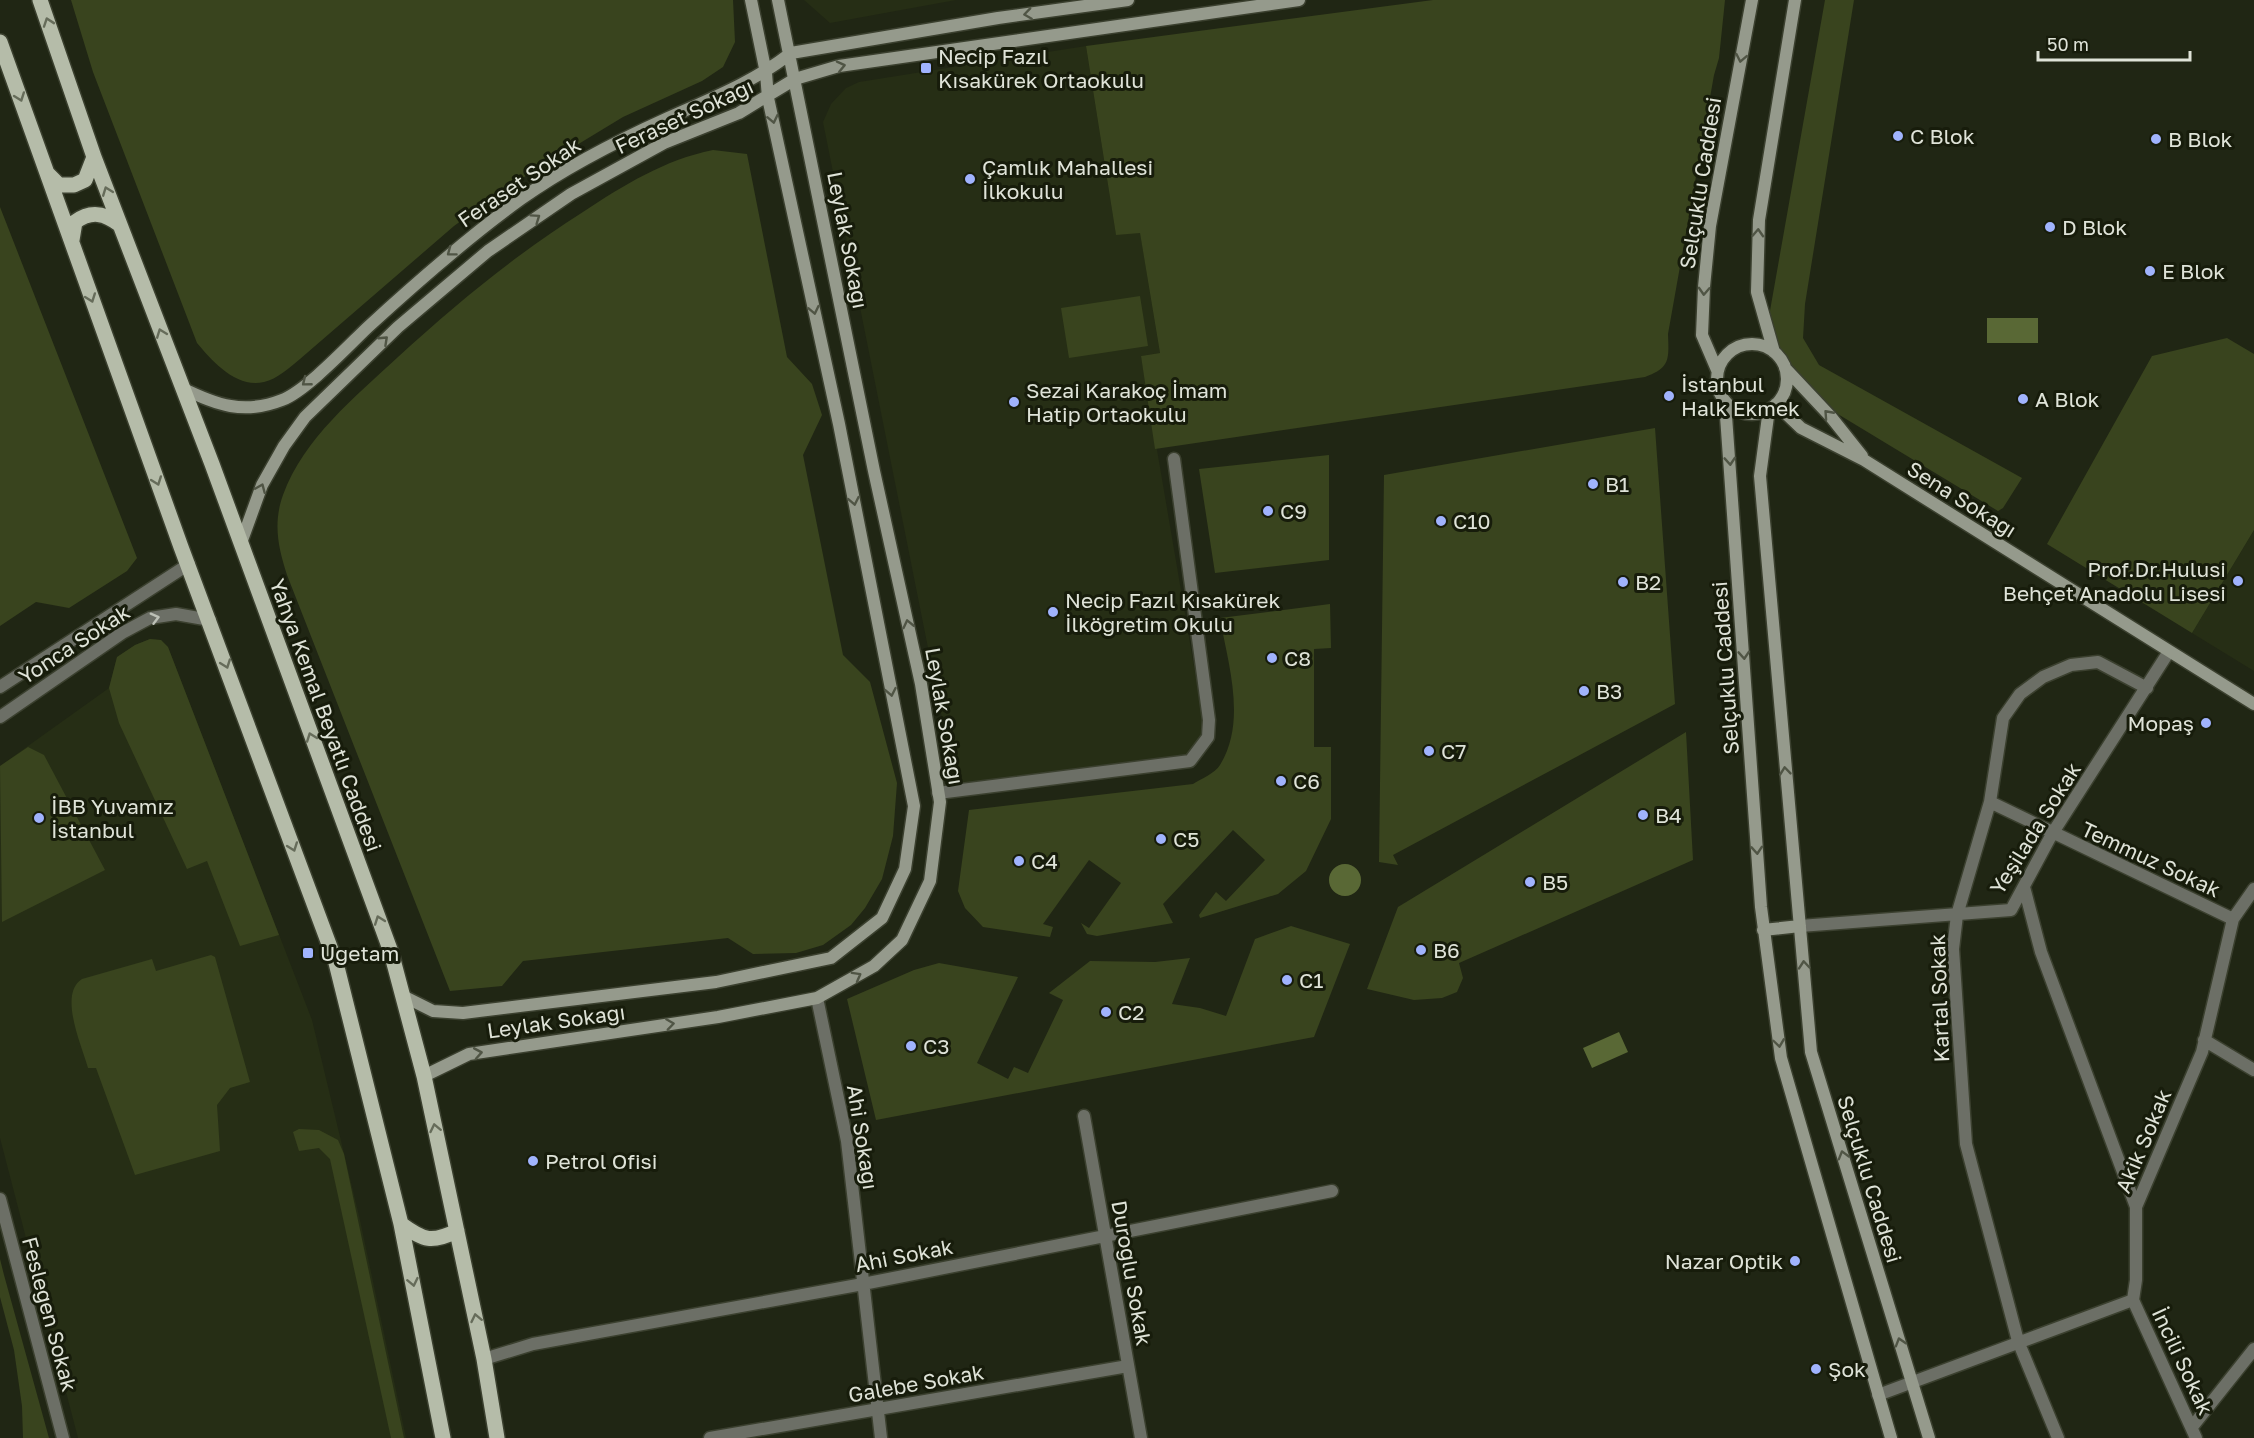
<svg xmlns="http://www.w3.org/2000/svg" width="2254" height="1438" font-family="'Golos Text',sans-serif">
	<rect width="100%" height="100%" fill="#202614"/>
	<path fill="#262e15" d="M804 0H956L830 23Z
		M1086 46 1116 234 1140 232 1160 353 1141 356 1205 731 1199 745 1178 763 957 793 823 122 831 104 846 88 859 82Z
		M2254 530V671L2192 633Z
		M150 639 161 640 168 647 312 1020 360 1220 406 1438H78L0 1138V766L109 688 117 657 135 645Z"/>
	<path fill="#39441e" d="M71 0H733L735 42 723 67 702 81 623 117 506 188 454 226 300 359C289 368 277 379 264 382 237 389 212 361 197 343L93 72Z
		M1433 0H1725L1719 58 1714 75 1668 334C1669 360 1670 368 1645 377L1155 449 1141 356 1160 353 1140 233 1116 235 1086 46Z
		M1825 0H1854L1805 304 1803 338 1819 365 2022 478 2003 508 1998 511 1813 399 1781 370 1771 351 1768 322Z
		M713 150 747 154 787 357 812 384 822 415 803 455 843 655 870 682 897 783 893 836 882 879 865 908 851 925 823 945 796 953 753 954 728 938 523 961 502 986 450 991 287 575C278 547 273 523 283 495 304 438 355 397 398 357 458 302 514 256 583 212 624 185 664 160 713 150Z
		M0 207 137 558 127 571 69 608 36 602 0 626Z
		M1140 296 1148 346 1069 358 1061 308Z
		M2227 338 2254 354V530L2192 633 2047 544 2152 356Z
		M1655 428 1675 704 1393 855 1398 865 1379 862 1384 475Z
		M1329 455V560L1215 573 1199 469Z
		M1330 604 1331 648 1314 649V747H1331V819L1306 871 1278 894 1200 918 1199 915 1216 892 1226 901 1265 860 1233 830 1163 904 1173 923 1097 936 1087 934 1081 923 1089 928 1121 883 1089 860 1043 924 1053 927 1050 937 983 927 965 908 958 891 969 810 1193 784C1201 779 1215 773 1220 765 1247 721 1228 664 1220 618Z
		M150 639 161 640 168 647 279 935 240 946 207 861 187 869 119 723 109 688 117 657 135 645Z
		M1686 732 1693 860 1459 963 1463 978 1457 992 1442 998 1414 1000 1367 989 1398 907Z
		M28 747 44 755 105 870 2 922 0 766Z
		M1291 926 1350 944 1314 1037 876 1120 847 999 914 970 939 963 1018 977 977 1063 1008 1079 1014 1067 1028 1073 1063 1000 1049 993 1090 961 1155 962 1190 958 1172 1004 1200 1008 1226 1016 1255 939Z
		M211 955 215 957 250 1082 230 1088 217 1105 220 1151 135 1175 96 1068H88C82 1046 58 994 82 979L152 959 156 971Z
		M299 1129 319 1130 338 1140 344 1154 404 1438H391L330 1159 319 1148 299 1151 293 1132Z
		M0 1259 4 1275 49 1438H23L22 1406 14 1350 0 1297Z"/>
	<path fill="#596835" d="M1987 318H2038V343H1987Z
		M1329 880a16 16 0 1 1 32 0a16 16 0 1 1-32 0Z
		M1619 1032 1628 1052 1592 1068 1583 1048Z"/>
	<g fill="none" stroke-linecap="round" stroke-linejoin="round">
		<defs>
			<path id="street" d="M0 687 189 564
				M0 717 122 633 150 618 176 614 210 620
				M938 793 1190 761 1208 737 1209 720 1174 459
				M1990 802 2233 919
				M2024 887 2041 952 2136 1207
				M1800 926 2011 910 2052 834 2168 653
				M817 998 847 1141 881 1438
				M2204 1040 2254 1070
				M1084 1116 1141 1438
				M0 1199 63 1438
				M2133 1300 2196 1438
				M484 1359 533 1344 863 1284 1332 1191
				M1878 1395 2133 1300 2136 1280V1207L2202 1052 2233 919 2254 889
				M2192 1427 2254 1349
				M710 1438 1128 1366
				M2058 1438 2018 1341 1966 1144 1953 949 1957 915 1990 802 2003 718 2020 694 2043 677 2071 665 2098 662 2147 688"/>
			<path id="secondary" d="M1717 379a35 35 0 1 1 70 0a35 35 0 1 1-70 0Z
				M1774 352 1757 292 1759 220 1795 0
				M1785 368 1831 417 1862 456
				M1717 370 1702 335 1704 287 1710 226 1752 0
				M182 388C216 405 244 415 282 400 306 391 348 346 368 327 417 282 467 238 521 199 566 167 617 141 668 118 710 99 754 82 791 53L998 18 1128 0
				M1725 402 1761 907 1781 1058 1891 1438
				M1776 404 1801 428 1864 460 2254 704
				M1769 409 1760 476 1811 1052 1929 1438
				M241 543 262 485 284 446 305 417 398 327 488 251 571 194 664 143 739 113 795 79 839 66 1299 0
				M1763 930 1800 926
				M403 996 433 1011 463 1013 716 982 831 958 882 918 905 869 914 806 839 424 768 98 766 73 751 0
				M424 1076 469 1054 718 1017 817 998 874 966 902 940 930 881 940 802 921 684 874 471 778 0"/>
			<path id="primary" d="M40 0 94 157 212 464 391 952 424 1076 484 1359 497 1438
				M0 42 181 547 336 963 401 1224 443 1438
				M48 174 59 185H74L85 180 94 157
				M72 240 75 222C91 210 105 213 120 225
				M401 1224C424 1241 432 1243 457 1231"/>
		</defs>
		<use href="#street" stroke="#3b402f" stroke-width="15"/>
		<use href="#secondary" stroke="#3b402f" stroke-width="15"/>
		<use href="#primary" stroke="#3b402f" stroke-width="18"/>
		<use href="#street" stroke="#6c6f66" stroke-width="12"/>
		<use href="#secondary" stroke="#959a8c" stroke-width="12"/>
		<use href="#primary" stroke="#b5bca9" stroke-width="15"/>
	</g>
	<defs><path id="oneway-chevron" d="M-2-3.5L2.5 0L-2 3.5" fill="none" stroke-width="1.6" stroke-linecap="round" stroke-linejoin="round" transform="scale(1.5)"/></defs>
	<g stroke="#505545">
		<use href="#oneway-chevron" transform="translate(1028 14) rotate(172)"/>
		<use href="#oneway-chevron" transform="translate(1741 58) rotate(101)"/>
		<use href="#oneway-chevron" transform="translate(841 66) rotate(-13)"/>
		<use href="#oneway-chevron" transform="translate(773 119) rotate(78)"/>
		<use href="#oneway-chevron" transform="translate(536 218) rotate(-35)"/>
		<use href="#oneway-chevron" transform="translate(1758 233) rotate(-87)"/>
		<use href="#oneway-chevron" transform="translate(451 252) rotate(143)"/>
		<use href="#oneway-chevron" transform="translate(1704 291) rotate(93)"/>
		<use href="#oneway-chevron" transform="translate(814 310) rotate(78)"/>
		<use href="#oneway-chevron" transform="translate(384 340) rotate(-43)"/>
		<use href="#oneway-chevron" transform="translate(306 382) rotate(141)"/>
		<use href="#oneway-chevron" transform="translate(1828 414) rotate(-132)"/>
		<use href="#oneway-chevron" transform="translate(1730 461) rotate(86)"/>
		<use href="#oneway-chevron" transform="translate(261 488) rotate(-67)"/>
		<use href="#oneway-chevron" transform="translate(854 501) rotate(79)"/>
		<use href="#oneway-chevron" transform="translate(908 624) rotate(-103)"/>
		<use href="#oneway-chevron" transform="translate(1744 655) rotate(86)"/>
		<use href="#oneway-chevron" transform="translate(891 692) rotate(79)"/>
		<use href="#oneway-chevron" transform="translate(1785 771) rotate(-96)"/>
		<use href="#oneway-chevron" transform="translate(1757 850) rotate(86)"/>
		<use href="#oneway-chevron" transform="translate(1804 965) rotate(-95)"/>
		<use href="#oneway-chevron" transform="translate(857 976) rotate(-29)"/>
		<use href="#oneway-chevron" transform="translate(670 1024) rotate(-8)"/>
		<use href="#oneway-chevron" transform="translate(1779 1043) rotate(82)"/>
		<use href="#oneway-chevron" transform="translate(478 1053) rotate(-10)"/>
		<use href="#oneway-chevron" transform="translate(1843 1155) rotate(-106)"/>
		<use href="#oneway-chevron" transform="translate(1900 1342) rotate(-107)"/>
	</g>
	<g stroke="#666c5a">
		<use href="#oneway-chevron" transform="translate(48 22) rotate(-109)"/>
		<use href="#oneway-chevron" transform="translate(20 97) rotate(70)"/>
		<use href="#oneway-chevron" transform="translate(107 191) rotate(-111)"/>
		<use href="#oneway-chevron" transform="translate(91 298) rotate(70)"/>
		<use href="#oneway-chevron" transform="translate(161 333) rotate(-111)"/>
		<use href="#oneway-chevron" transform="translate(157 481) rotate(70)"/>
		<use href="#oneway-chevron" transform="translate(226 664) rotate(70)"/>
		<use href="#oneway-chevron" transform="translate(311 737) rotate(-110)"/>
		<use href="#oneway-chevron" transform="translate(293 847) rotate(70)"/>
		<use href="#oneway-chevron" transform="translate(379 920) rotate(-110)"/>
		<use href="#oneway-chevron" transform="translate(435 1128) rotate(-102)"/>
		<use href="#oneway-chevron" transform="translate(413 1282) rotate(78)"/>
		<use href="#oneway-chevron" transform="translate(476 1318) rotate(-102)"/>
	</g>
	<use stroke="#bcc0b6" href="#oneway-chevron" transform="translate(155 618) rotate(-15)"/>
	<g fill="#a0b3fd" stroke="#171c0b" stroke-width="2">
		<rect x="920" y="62" width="12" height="12" rx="3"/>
		<circle cx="1898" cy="136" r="6"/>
		<circle cx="2156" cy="139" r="6"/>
		<circle cx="970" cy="179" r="6"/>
		<circle cx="2050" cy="227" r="6"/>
		<circle cx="2150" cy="271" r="6"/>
		<circle cx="1669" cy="396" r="6"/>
		<circle cx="2023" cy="399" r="6"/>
		<circle cx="1014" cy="402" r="6"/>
		<circle cx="1593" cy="484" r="6"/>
		<circle cx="1268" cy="511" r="6"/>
		<circle cx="1441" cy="521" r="6"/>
		<circle cx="2238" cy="581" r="6"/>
		<circle cx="1623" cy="582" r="6"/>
		<circle cx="1053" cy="612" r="6"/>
		<circle cx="1272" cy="658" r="6"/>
		<circle cx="1584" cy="691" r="6"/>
		<circle cx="2206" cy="723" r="6"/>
		<circle cx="1429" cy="751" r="6"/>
		<circle cx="1281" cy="781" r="6"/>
		<circle cx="1643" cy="815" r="6"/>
		<circle cx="39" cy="818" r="6"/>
		<circle cx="1161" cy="839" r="6"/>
		<circle cx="1019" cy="861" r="6"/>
		<circle cx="1530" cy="882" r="6"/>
		<circle cx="1421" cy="950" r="6"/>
		<rect x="302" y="947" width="12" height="12" rx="3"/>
		<circle cx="1287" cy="980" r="6"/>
		<circle cx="1106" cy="1012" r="6"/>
		<circle cx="911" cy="1046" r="6"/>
		<circle cx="533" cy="1161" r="6"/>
		<circle cx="1795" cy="1261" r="6"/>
		<circle cx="1816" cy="1369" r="6"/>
	</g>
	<g text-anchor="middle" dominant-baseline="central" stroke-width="6" stroke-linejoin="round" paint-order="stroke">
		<g font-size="21" fill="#dfe3d8" stroke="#171c0b" text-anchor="start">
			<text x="938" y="56">Necip Fazıl<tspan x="938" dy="24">Kısakürek Ortaokulu</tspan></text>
			<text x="1910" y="136">C Blok</text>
			<text x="2168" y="139">B Blok</text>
			<text x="982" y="167">Çamlık Mahallesi<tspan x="982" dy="24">İlkokulu</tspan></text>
			<text x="2062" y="227">D Blok</text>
			<text x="2162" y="271">E Blok</text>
			<text x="1681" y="384">İstanbul<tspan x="1681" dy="24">Halk Ekmek</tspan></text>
			<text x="1026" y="390">Sezai Karakoç İmam<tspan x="1026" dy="24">Hatip Ortaokulu</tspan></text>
			<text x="2035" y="399">A Blok</text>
			<text x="1605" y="484">B1</text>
			<text x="1280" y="511">C9</text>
			<text x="1453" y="521">C10</text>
			<text x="2226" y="569" text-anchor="end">Prof.Dr.Hulusi<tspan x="2226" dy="24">Behçet Anadolu Lisesi</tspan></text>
			<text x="1635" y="582">B2</text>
			<text x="1065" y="600">Necip Fazıl Kısakürek<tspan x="1065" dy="24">İlköğretim Okulu</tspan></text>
			<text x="1284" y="658">C8</text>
			<text x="1596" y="691">B3</text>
			<text x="2194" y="723" text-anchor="end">Mopaş</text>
			<text x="1441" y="751">C7</text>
			<text x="1293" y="781">C6</text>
			<text x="51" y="806">İBB Yuvamız<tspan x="51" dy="24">İstanbul</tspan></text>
			<text x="1655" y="815">B4</text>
			<text x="1173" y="839">C5</text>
			<text x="1031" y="861">C4</text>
			<text x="1542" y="882">B5</text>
			<text x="1433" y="950">B6</text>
			<text x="320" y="953">Ugetam</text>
			<text x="1299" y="980">C1</text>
			<text x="1118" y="1012">C2</text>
			<text x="923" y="1046">C3</text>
			<text x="545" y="1161">Petrol Ofisi</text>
			<text x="1783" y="1261" text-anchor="end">Nazar Optik</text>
			<text x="1828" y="1369">Şok</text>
		</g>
		<g font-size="21" fill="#dfe3d8" stroke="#171c0b">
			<text transform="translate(684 116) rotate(-25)">Feraset Sokağı</text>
			<text transform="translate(519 182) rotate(-34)">Feraset Sokak</text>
			<text transform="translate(1700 183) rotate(-81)">Selçuklu Caddesi</text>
			<text transform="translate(848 240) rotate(79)">Leylak Sokağı</text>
			<text transform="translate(1962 499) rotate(32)">Sena Sokağı</text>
			<text transform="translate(74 644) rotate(-33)">Yonca Sokak</text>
			<text transform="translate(1725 668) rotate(-94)">Selçuklu Caddesi</text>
			<text transform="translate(326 715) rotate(70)">Yahya Kemal Beyatlı Caddesi</text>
			<text transform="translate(945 716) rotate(80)">Leylak Sokağı</text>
			<text transform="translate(2035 828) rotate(-58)">Yeşilada Sokak</text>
			<text transform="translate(2151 859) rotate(25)">Temmuz Sokak</text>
			<text transform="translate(1939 998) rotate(-92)">Kartal Sokak</text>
			<text transform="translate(556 1021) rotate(-8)">Leylak Sokağı</text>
			<text transform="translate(863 1137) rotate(81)">Ahi Sokağı</text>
			<text transform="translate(2143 1141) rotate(-67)">Akik Sokak</text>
			<text transform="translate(1870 1179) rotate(73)">Selçuklu Caddesi</text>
			<text transform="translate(904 1255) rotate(-11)">Ahi Sokak</text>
			<text transform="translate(1132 1273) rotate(80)">Duroğlu Sokak</text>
			<text transform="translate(50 1314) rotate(75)">Fesleğen Sokak</text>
			<text transform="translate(2183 1361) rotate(65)">İncili Sokak</text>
			<text transform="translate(916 1383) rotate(-10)">Galebe Sokak</text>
		</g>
	</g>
	<path d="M2038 51v9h152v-9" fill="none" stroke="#dfe3d8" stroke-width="3"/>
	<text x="2047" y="51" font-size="18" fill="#dfe3d8" stroke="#171c0b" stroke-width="4.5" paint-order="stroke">50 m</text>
</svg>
